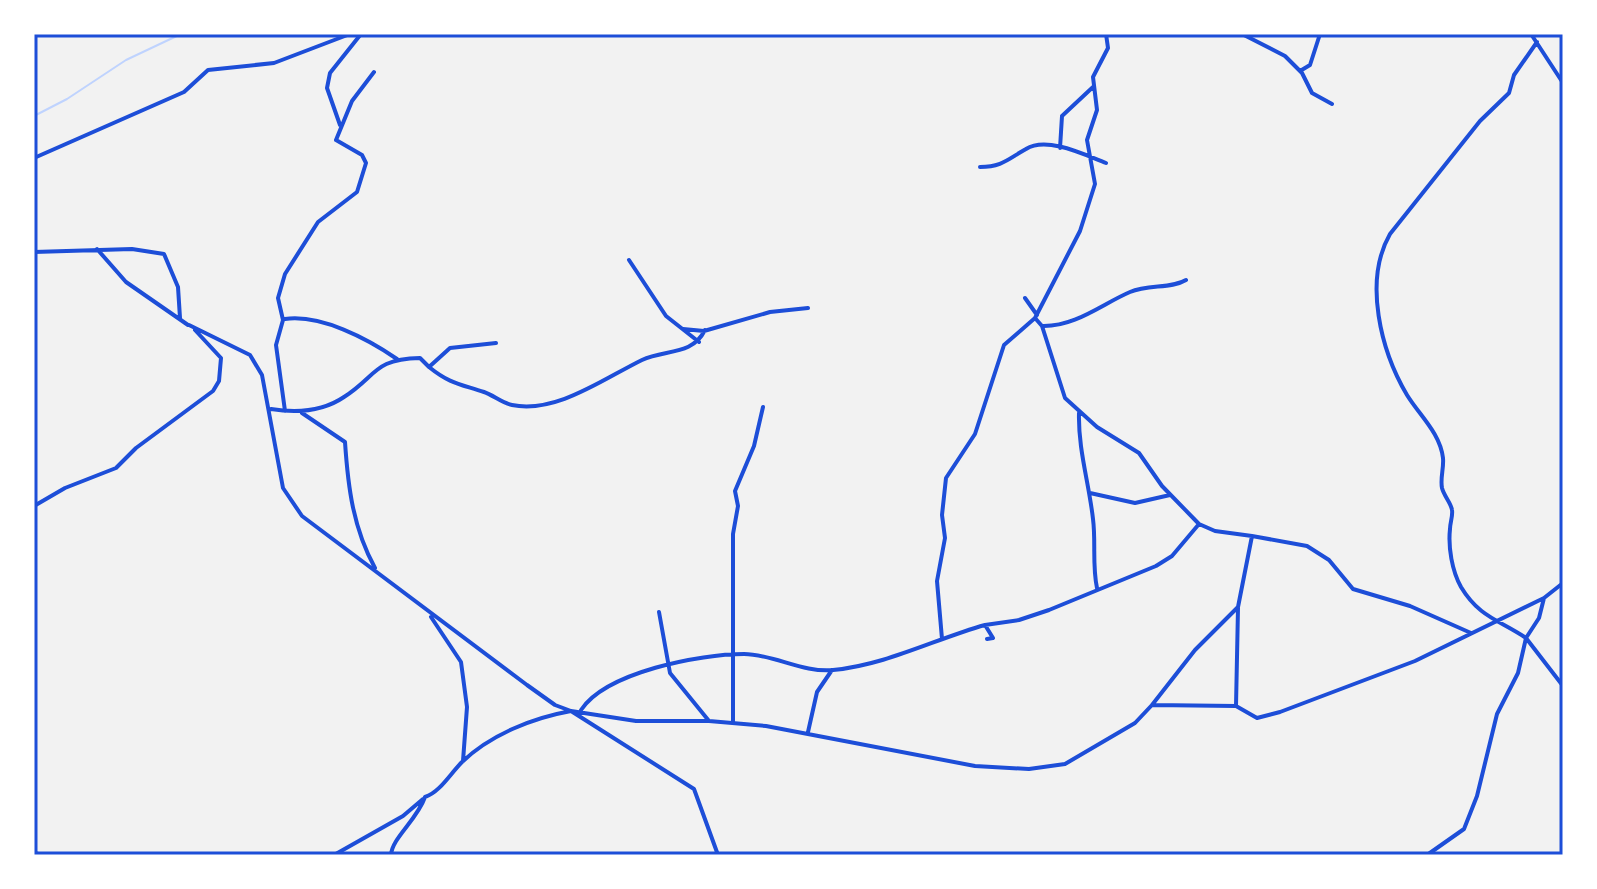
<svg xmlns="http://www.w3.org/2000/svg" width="1597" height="889" font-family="'Zilla Slab',serif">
	<rect width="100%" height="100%" fill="#f2f2f2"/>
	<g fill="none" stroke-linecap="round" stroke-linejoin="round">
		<path stroke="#bfd3fe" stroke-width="2" d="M34 116 67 99 126 60 181 34"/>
		<path stroke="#1d4ed8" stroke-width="4" d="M1242 34 1285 56 1302 73 1312 93 1332 104
			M1531 34 1563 83
			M1537 42 1514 75 1509 93 1480 121 1390 234C1363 281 1381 351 1407 395 1420 416 1440 433 1443 458 1444 468 1440 478 1442 488 1444 496 1451 503 1452 510 1453 516 1450 523 1450 529 1448 547 1452 571 1461 587 1479 617 1499 620 1526 638L1539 618 1544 598
			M1300 71 1310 65 1320 34
			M340 125 327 88 330 73 361 34
			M1060 148 1062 116 1093 87
			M34 158 184 92 208 70 274 63 350 34
			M980 167C1002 167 1008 159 1026 149 1047 136 1085 155 1106 163
			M97 249 126 282 188 325
			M34 252 132 249 164 254 178 287 180 318
			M629 260 666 316 699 342
			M1025 298 1037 315
			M1035 318 1042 326 1065 398 1097 427 1139 453 1162 486 1199 524
			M285 319C321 314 368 339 397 359
			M189 325 250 355 262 375 283 488 302 516 527 685 555 705 571 711 636 721H709L766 726 975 766 1029 769 1065 764 1135 723 1152 705 1236 706 1257 718 1280 712 1415 661 1544 598 1563 583
			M1042 326C1075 327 1102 304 1130 292 1148 284 1171 289 1186 280
			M683 329 704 331 770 312 808 308
			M429 367C450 384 460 384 484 392 493 395 502 403 512 405 556 414 603 379 642 360 665 349 692 356 705 330
			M271 409C296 413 322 412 344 397 377 376 373 359 420 358L429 367 450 348 496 343
			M285 411 276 345 283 320 278 298 285 274 318 222 357 192 366 163 362 155 336 140 352 101 374 72
			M302 413 345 442C348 487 353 528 375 568
			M1079 413C1078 449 1089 483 1093 519 1096 542 1092 565 1097 588
			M1090 493 1135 503 1170 495
			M34 506 65 488 116 468 136 448 213 391 219 381 221 358 195 330
			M1252 536 1307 546 1329 560 1353 589 1410 606 1471 633
			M659 612 670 673 709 721
			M431 617 461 662 467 707 463 761
			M985 625 1019 620 1049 610 1156 566 1172 556 1199 524 1215 531 1252 536 1238 607 1195 650 1152 705
			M1526 638 1563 686
			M942 639 937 581 945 538 942 515 946 478 975 434 1004 345 1035 318 1080 231 1095 184 1087 140 1097 110 1093 77 1108 48 1106 34
			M1236 706 1238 608
			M581 710C606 672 700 654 744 654 773 654 803 673 833 670 886 665 935 639 985 625L993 638 987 639
			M733 722V534L738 506 735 491 754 446 763 407
			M808 732 817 692 832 670
			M34 853 43 855
			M334 855 403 816 423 799
			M391 855C392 838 417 820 425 797 440 792 450 774 462 762 490 735 532 718 571 711L694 789 718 855
			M1427 855 1464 829 1477 796 1497 714 1518 673 1526 638"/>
	</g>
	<rect width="1597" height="889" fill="none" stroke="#ffffff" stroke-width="72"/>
	<rect x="36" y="36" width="1525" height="817" fill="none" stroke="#1d4ed8" stroke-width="3"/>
</svg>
